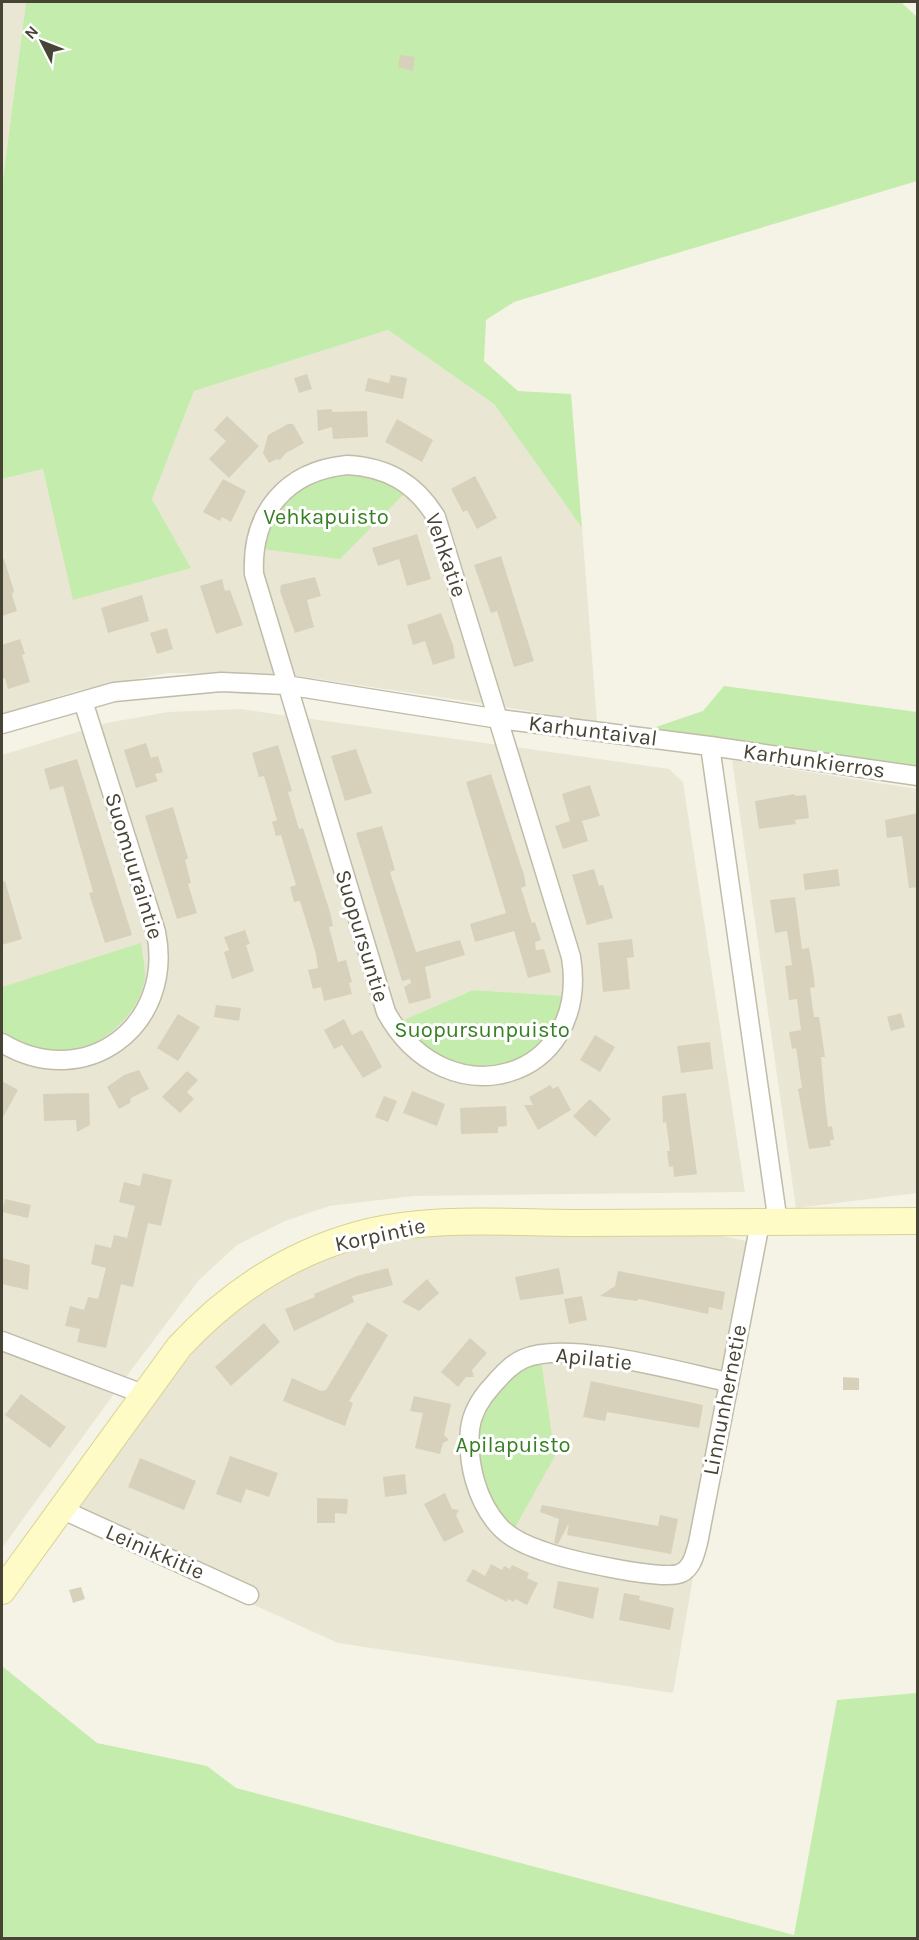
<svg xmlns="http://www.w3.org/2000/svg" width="919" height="1940" font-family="Karla,sans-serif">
	<rect width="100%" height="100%" fill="#f5f3e6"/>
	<path fill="#e9e6d4" d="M2 2H26L2 185Z
		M388 330 494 404 582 528 597 722 504 707 444 513 435 498 411 475 380 460 347 456 314 463 283 480 260 507 252 523 247 540 245 575 274 674 168 673 76 691 2 714V479L43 469 191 568 152 499 194 391Z
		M406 492 430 520 486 704 291 675 261 573 262 549 340 558Z
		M241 709 288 716 379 1015 387 1030 409 1056 432 1072 446 1079 478 1085 511 1079 578 1006 581 989 578 955 515 747 669 769 683 782 745 1192 413 1196 329 1206 285 1221 237 1245 199 1280 126 1377 2 1332V755L107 723 168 712Z
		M304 718 499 745 564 959 565 996 473 990 399 1022 392 1009Z
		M732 760 917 789V1193L796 1208Z
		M443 1232 712 1234 751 1242 673 1693 338 1643 63 1519 152 1400 215 1328 252 1298 301 1268 360 1246Z
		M2 1347 116 1391 2 1548Z"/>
	<path fill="#c4ecac" d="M26 2H901L917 17V181L514 302 486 320 484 361 518 391 571 394 582 528 494 404 388 330 194 391 152 499 191 568 73 600 43 469 2 479V186Z
		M348 472 376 476 406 492 340 559 262 549C279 499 294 483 348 472Z
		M724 686 917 712V766L650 729 703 711Z
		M141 943C142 953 145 965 145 975 144 1016 84 1063 44 1055 30 1052 14 1041 2 1035V987Z
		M473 990 565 996C561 1006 558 1021 551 1030 524 1071 474 1079 432 1055 420 1048 409 1032 399 1022Z
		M541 1360 555 1456 513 1531C490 1512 463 1452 476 1422 480 1412 499 1383 507 1376 515 1368 531 1365 541 1360Z
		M2 1666 97 1743 207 1766 236 1788 794 1935 837 1700 917 1693V1938H2Z"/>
	<path fill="#d7d1bb" d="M400 55 415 57 413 71 398 67Z
		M307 374 312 389 299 393 294 378Z
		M391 375 407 378 403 399 365 391 368 378 389 383Z
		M332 409V412L367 411 368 437 333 439 332 427 318 431 317 410Z
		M227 416 259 446 229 478 209 459 226 441 214 430Z
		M397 419 433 440 422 462 385 442Z
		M288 424H293L304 443 286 453 280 460 277 459 269 463 263 453 268 435Z
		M475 476 497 518 477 529 467 510 463 512 451 489Z
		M223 479 246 491 231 522 222 517 220 521 203 512Z
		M417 534 431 579 407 586 399 559 378 566 372 548Z
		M501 556 534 661 514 667 497 611 491 613 474 565Z
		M2 559H4L14 591 12 595 17 611 2 616Z
		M315 577 321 596 307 600 314 627 295 633 280 591 281 585Z
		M222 579 225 591 230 590 243 625 216 634 200 586Z
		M142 595 149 621 108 633 101 608Z
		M441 613 453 645 455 658 433 665 425 641 413 645 407 625Z
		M167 628 173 649 157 654 150 633Z
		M20 639 25 654 22 655 30 682 8 689 5 678 2 679V645Z
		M146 743 151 758 158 756 163 772 155 774 158 781 136 788 124 750Z
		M278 745 292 791 288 792 299 829 303 828 330 912 333 926 329 927 338 962 346 960 352 982 349 983 352 994 324 1001 321 987 313 989 308 970 318 968 316 954 300 901 294 902 290 887 296 885 281 835 276 836 272 822 277 820 264 776 259 777 252 753Z
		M356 749 372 793 345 801 331 756Z
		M77 759 132 935 105 943 89 893 93 892 63 786 50 790 44 769Z
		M491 774 524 875 526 886 521 888 532 923 535 922 541 940 535 942 536 950 544 949 551 972 528 978 514 931 475 942 470 924 506 913 466 782Z
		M590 785 600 816 582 821 588 841 563 849 555 826 570 821 562 794Z
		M795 794V796L806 795 809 818 795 820 796 824 759 829 755 801Z
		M173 807 188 858 185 860 191 883 188 884 197 913 177 919 145 816Z
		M918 813V887L909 888 902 836 887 838 885 820Z
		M382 826 395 870 390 872 416 952 460 940 465 955 425 967 431 998 409 1004 404 987 411 983 410 979 402 981 356 833Z
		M594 869 599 886 603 885 613 918 587 925 572 875Z
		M838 869 840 886 805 890 803 874Z
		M5 881 22 939 2 945V882Z
		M795 897 802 949 809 948 813 971 815 987 810 988 814 1017H819L825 1057H821L825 1101 828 1127 832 1126 834 1140H830L831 1146 809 1149 798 1089 802 1088 796 1048 792 1049 789 1032 801 1030 797 999 789 1000 785 966 792 965 787 931 775 933 770 900Z
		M245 930 250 944 246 945 254 971 232 979 224 952 229 950 224 937Z
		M632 939 634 957 627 958 630 989 603 992 598 943Z
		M216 1005 241 1008 239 1021 214 1017Z
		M901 1013 905 1027 891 1031 887 1017Z
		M178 1014 200 1027 178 1061 157 1048Z
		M344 1019 352 1035 362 1030 382 1067 363 1078 342 1045 334 1049 324 1030Z
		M595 1035 615 1047 600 1072 580 1060Z
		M710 1042 713 1069 681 1073 677 1046Z
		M139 1070 149 1089 131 1098 130 1103 119 1109 107 1087 124 1075Z
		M187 1071 198 1080 187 1092 194 1099 180 1113 162 1097Z
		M2 1081 18 1090 2 1119Z
		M550 1085 553 1089 558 1086 571 1110 538 1130 524 1105H533L529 1097Z
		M412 1091 445 1104 437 1126 403 1113Z
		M89 1093 90 1125 77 1132 76 1120 44 1121 43 1094Z
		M686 1093 697 1174 674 1177 673 1166 669 1167 667 1151H670L666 1122 663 1123 662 1096Z
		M384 1096 397 1101 388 1122 375 1117Z
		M590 1099 611 1119 595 1137 573 1116Z
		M506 1106 507 1126 498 1127V1133L461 1134 460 1108Z
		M143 1173 172 1180 161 1226 148 1223 133 1287 121 1284 106 1348 77 1342 80 1329 65 1326 70 1306 84 1310 88 1297 98 1299 106 1268 91 1264 95 1244 111 1248 114 1235 127 1238 135 1206 119 1202 124 1182 140 1186Z
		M5 1199 31 1205 28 1218 2 1212Z
		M2 1258 30 1265 28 1290 2 1284Z
		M388 1268 393 1285 352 1296 354 1302 294 1331 285 1309 315 1297 314 1294 357 1276Z
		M559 1268 564 1294 520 1300 515 1277Z
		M618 1271 725 1292 722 1310 709 1307 708 1314 639 1299 637 1301 600 1296 615 1286Z
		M427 1279 439 1293 419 1311 402 1302Z
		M582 1296 587 1320 569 1324 564 1299Z
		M367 1322 388 1335 349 1401 353 1403 345 1426 283 1401 292 1378 321 1391 326 1390Z
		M264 1323 280 1342 231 1386 215 1367Z
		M470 1338 487 1353 472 1370 474 1377H466L458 1387 441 1372Z
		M843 1377 859 1378V1390H843Z
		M591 1381 703 1405 699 1428 607 1412 605 1421 583 1417Z
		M21 1394 66 1427 50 1448 5 1415Z
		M414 1396 451 1404 444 1435 449 1440 443 1443 440 1454 415 1448 423 1413 410 1411Z
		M230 1456 278 1473 269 1497 246 1489 241 1503 216 1494Z
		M140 1458 196 1481 184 1510 128 1487Z
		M405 1474 407 1494 385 1497 383 1477Z
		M445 1493 452 1509 459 1510 456 1515 464 1532 444 1542 424 1504Z
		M317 1498 348 1499 347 1514 335 1513V1523H317Z
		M542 1505 658 1526 660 1515 678 1519 671 1554 567 1535 569 1523 558 1544 554 1543 559 1519 540 1512Z
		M491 1564 502 1570 504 1566 510 1569 512 1565 529 1573 527 1578 538 1583 527 1605 515 1599 514 1602 508 1599 507 1602 466 1581 473 1569 485 1576Z
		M558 1581 599 1588 593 1619 553 1608Z
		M81 1587 85 1599 73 1603 69 1590Z
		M624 1593 640 1596 639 1600 674 1608 670 1630 619 1620Z"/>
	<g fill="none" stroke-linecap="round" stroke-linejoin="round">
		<defs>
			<path id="street" d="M347 465C387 467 415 483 436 517L571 957C591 1081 446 1122 386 1012L254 574C251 513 286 471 347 465Z
				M2 724 114 692 221 682 286 685 499 719 710 746 778 1223
				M710 746 918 776
				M2 1043C85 1093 175 1026 156 932L83 701
				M2 1341 143 1394
				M728 1382C680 1372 566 1339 523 1359 510 1365 501 1376 492 1386 481 1398 472 1413 470 1429 467 1462 476 1501 500 1527 510 1538 528 1546 543 1551 565 1559 663 1582 681 1573 692 1568 695 1554 698 1543L760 1223
				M61 1509 249 1595"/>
			<path id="secondary" d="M2 1591 179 1347C229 1293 286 1255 357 1235 429 1215 509 1223 582 1223 694 1223 806 1222 918 1221"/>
		</defs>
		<use href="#street" stroke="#c1bca8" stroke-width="21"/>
		<use href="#secondary" stroke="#d8d293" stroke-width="28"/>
		<use href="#street" stroke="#fff" stroke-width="18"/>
		<use href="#secondary" stroke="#fffbc6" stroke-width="26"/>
	</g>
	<g text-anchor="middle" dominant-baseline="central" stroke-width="6" stroke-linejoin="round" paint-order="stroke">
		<g font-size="22" fill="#377f23" stroke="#fff">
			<text x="326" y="517">Vehkapuisto</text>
			<text x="482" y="1030">Suopursunpuisto</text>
			<text x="513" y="1445">Apilapuisto</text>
		</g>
		<g font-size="22" fill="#484435" stroke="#fff">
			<text transform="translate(446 555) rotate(71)">Vehkatie</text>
			<text transform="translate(593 731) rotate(7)">Karhuntaival</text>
			<text transform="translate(814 761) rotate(8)">Karhunkierros</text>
			<text transform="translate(134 866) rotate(73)">Suomuuraintie</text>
			<text transform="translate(362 936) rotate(73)">Suopursuntie</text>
			<text transform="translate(380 1235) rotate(-12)">Korpintie</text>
			<text transform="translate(594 1359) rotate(6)">Apilatie</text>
			<text transform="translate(725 1400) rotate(-79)">Linnunhernetie</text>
			<text transform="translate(155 1552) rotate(24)">Leinikkitie</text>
		</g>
	</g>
	<rect width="919" height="1940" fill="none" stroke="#484435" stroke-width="6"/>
	<g transform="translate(42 42) rotate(312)" stroke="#ffffff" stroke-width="4.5" paint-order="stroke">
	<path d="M0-4.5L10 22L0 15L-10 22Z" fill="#484435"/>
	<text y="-9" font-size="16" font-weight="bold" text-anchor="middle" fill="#484435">N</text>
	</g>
</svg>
